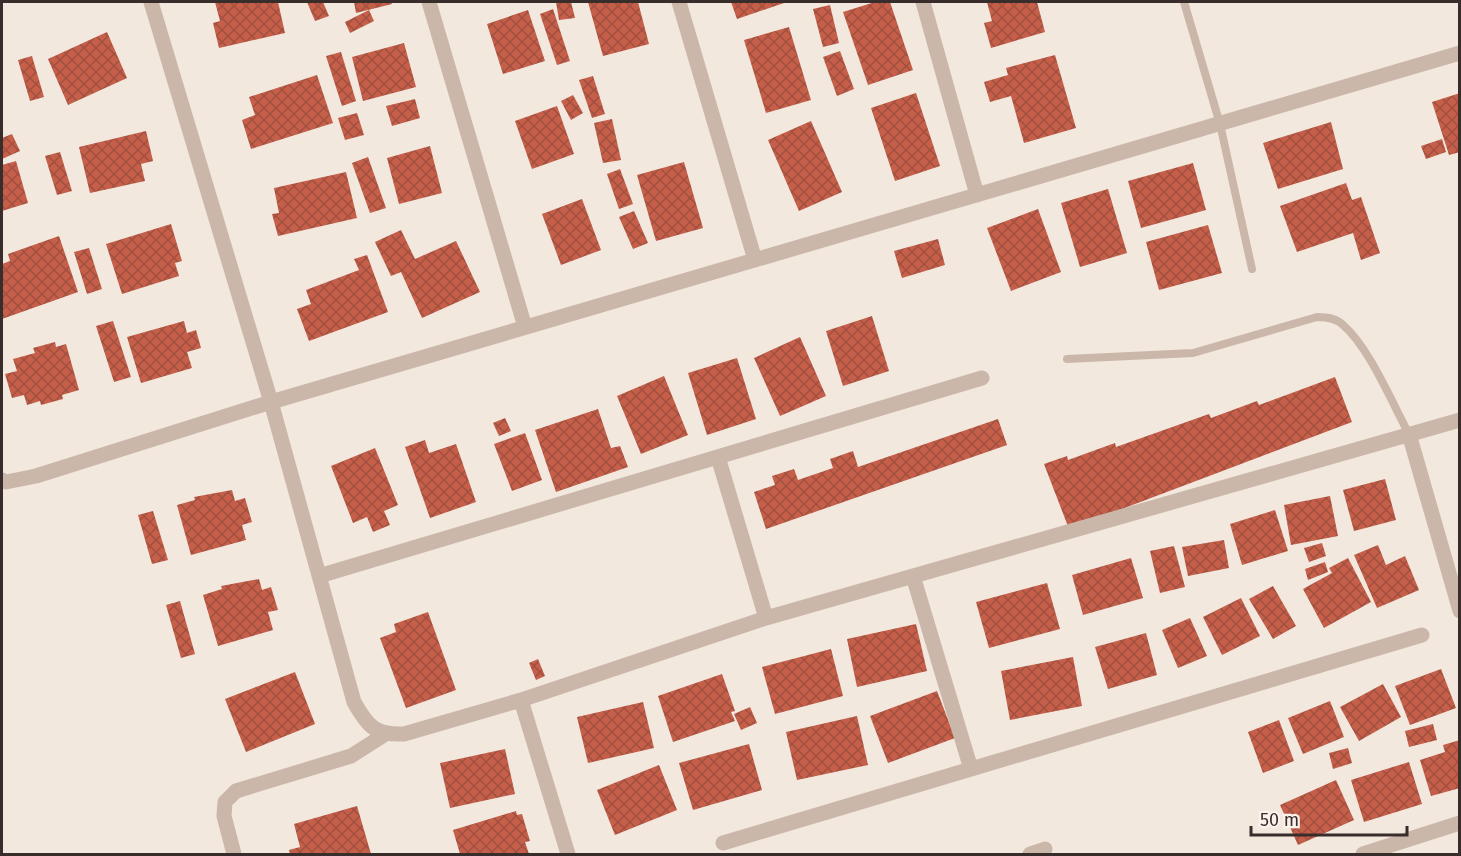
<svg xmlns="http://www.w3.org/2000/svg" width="1461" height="856" font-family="'Fira Sans',sans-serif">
	<defs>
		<pattern id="building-cross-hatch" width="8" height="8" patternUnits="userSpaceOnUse" patternTransform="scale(1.5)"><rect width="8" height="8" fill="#c55f4a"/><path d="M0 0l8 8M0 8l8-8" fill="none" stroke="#a14f3e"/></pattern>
	</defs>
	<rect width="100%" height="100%" fill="#f2e8de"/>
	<path fill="url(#building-cross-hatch)" d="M215 2H278L285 33 219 48 213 23 220 21Z
		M307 2H323L329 16 315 21Z
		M354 2H391L392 4 356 13Z
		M556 2H571L575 18 559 20Z
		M588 2H638L649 44 603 56Z
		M731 2H787L737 19Z
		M875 2H890L913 70 868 85 843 12Z
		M987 2H1037L1045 32 991 48 984 23 992 21Z
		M830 5 839 43 823 47 813 9Z
		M553 9 570 61 557 65 540 14Z
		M369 10 374 21 350 33 345 22Z
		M528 10 545 61 503 74 487 24Z
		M789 27 811 100 766 113 744 40Z
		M107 32 127 78 68 105 48 59Z
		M404 43 416 87 363 101 352 57Z
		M840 51 854 89 837 96 823 57Z
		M341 52 356 101 342 106 326 56Z
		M1055 55 1076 128 1024 143 1011 96 990 102 984 82 1008 75 1006 68Z
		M32 56 44 97 30 101 18 60Z
		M317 75 333 123 251 149 242 120 255 115 249 97Z
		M593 76 605 114 592 118 579 80Z
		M916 93 940 166 895 181 871 108Z
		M1460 93V152L1449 155 1432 102Z
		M573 95 583 113 571 120 561 101Z
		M415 99 420 118 392 126 386 106Z
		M557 106 574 154 532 169 515 121Z
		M357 113 364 135 345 140 338 118Z
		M612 119 621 160 603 163 594 123Z
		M811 121 842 192 799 211 768 140Z
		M1331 122 1343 169 1278 189 1263 143Z
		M146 131 153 161 141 164 145 181 90 193 79 147Z
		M12 134 20 151 2 159V138Z
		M1442 139 1446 152 1426 159 1421 146Z
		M430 146 442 193 399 204 387 158Z
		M60 152 72 191 57 195 45 156Z
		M368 157 386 208 370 213 352 163Z
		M16 161 28 203 2 211V165Z
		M684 162 703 228 656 241 637 175Z
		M1193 163 1206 210 1141 228 1128 181Z
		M620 169 633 204 619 209 607 174Z
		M346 172 357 218 278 236 272 214 279 213 274 188Z
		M1346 183 1352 200 1361 197 1380 253 1361 260 1353 233 1297 252 1280 206Z
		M1108 189 1127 253 1080 267 1061 203Z
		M582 199 601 250 561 265 542 214Z
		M1038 209 1061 272 1011 291 987 228Z
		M634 211 648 243 633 249 619 217Z
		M171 224 182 261 175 263 179 276 122 294 106 244Z
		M1208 225 1222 273 1159 290 1146 242Z
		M401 230 415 259 456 241 480 292 422 318 401 272 391 276 375 242Z
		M59 236 78 292 2 319V264L10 261 8 254Z
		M938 239 945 265 902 278 894 251Z
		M89 248 102 289 87 294 74 252Z
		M367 255 388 312 309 341 297 309 311 304 306 290 359 270 354 259Z
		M872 316 889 371 843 386 826 331Z
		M113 321 131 377 114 382 96 326Z
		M184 321 187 333 196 330 201 348 187 352 192 368 141 383 127 337Z
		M800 337 826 396 780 416 754 358Z
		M55 342 56 347 66 344 79 390 62 395 63 399 41 405 40 401 27 405 24 395 12 398 5 374 17 371 13 359 35 353 33 348Z
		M737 358 756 419 707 435 688 373Z
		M664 376 688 435 641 454 617 396Z
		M1335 377 1352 422 1069 529 1044 464 1067 456 1068 460 1115 443 1116 447 1209 414 1211 418 1257 401 1259 405Z
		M598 409 611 448 620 446 628 467 556 492 535 430Z
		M505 418 511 431 499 436 493 423Z
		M998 419 1007 445 766 529 754 492 775 485 772 476 794 469 798 480 833 468 830 459 853 451 858 467Z
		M525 433 542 480 512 491 494 444Z
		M425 440 429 453 456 444 476 502 430 518 405 447Z
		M375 448 398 505 384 511 390 525 373 532 367 517 353 523 331 466Z
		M1385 479 1396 520 1354 531 1343 490Z
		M232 490 235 501 245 498 252 522 242 525 246 540 191 555 177 505 195 500 194 497Z
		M1330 496 1338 536 1291 545 1284 505Z
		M1275 510 1288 551 1242 565 1230 524Z
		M153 511 168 560 152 564 138 515Z
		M1224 540 1229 568 1188 576 1182 547Z
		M1322 543 1326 556 1309 562 1304 548Z
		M1378 545 1386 565 1405 556 1419 590 1377 608 1354 555Z
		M1174 546 1185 587 1160 593 1150 551Z
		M1131 558 1143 598 1083 615 1072 575Z
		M1348 558 1371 602 1324 628 1303 589 1332 573 1329 568Z
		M1325 562 1328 572 1308 580 1305 569Z
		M259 579 262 590 271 587 278 610 268 612 273 630 218 646 203 595 222 589 221 586Z
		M1047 583 1060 629 989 648 976 602Z
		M1273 586 1296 626 1273 639 1249 599Z
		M1241 598 1260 636 1222 655 1203 617Z
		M180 601 195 654 181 658 166 605Z
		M428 612 456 690 406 708 380 638 396 632 394 624Z
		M1190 618 1207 656 1178 668 1162 630Z
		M916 624 927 671 857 687 847 639Z
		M1146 633 1157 675 1108 689 1095 647Z
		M831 649 843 696 775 714 762 667Z
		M1073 657 1082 706 1010 720 1001 671Z
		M538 659 545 676 536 680 529 663Z
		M1441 669 1456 708 1410 725 1395 686Z
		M295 672 315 724 246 752 225 699Z
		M722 674 735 711 731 712 735 721 673 742 658 696Z
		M1383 684 1401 717 1359 741 1340 707Z
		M937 691 955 738 888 763 870 716Z
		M1330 701 1344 737 1303 754 1288 718Z
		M643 702 654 748 588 763 577 717Z
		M750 707 757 723 741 730 734 714Z
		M857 716 868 765 797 780 786 732Z
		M1279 720 1294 761 1263 773 1248 732Z
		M1433 724 1437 740 1409 747 1405 731Z
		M1460 740V788L1431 796 1420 760 1445 752 1443 745Z
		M749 744 762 790 693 810 679 763Z
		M1348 748 1352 763 1333 769 1329 753Z
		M505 749 515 794 450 808 440 763Z
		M1409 762 1422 804 1364 822 1351 780Z
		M659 765 677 810 615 835 597 790Z
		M1336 780 1354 820 1298 845 1280 805Z
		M357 806 371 854H290L289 850 300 847 294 824Z
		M516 811 517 815 522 814 530 841 525 842 529 854H460L453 830Z"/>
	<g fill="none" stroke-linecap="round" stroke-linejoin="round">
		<path stroke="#cbb7aa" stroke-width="8" d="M1184 2 1220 124 1252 269
			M1067 359 1193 353 1317 317C1327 317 1336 318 1343 325 1369 347 1392 403 1409 434"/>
		<path stroke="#cbb7aa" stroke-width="15" d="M151 2 271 402 354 702C368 727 375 735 404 734L521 700 766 618 1460 420
			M429 2 525 327
			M679 2 755 260
			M923 2 977 195
			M1409 434 1460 611
			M718 457 766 618
			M2 480 6 482 36 476 271 402 1460 53
			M319 576 982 378
			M913 576 971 769 1422 635
			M521 700 568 854
			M723 843 971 769
			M234 854 224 816 225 802 236 791 351 756 384 735
			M1030 854 1045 849
			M1363 854 1460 823"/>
	</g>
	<rect width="1461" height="856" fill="none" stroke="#382d2a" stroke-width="6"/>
	<path d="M1251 826v9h156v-9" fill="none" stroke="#382d2a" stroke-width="3"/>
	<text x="1260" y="826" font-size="18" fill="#382d2a" stroke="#faf2eb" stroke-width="4.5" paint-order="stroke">50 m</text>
</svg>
